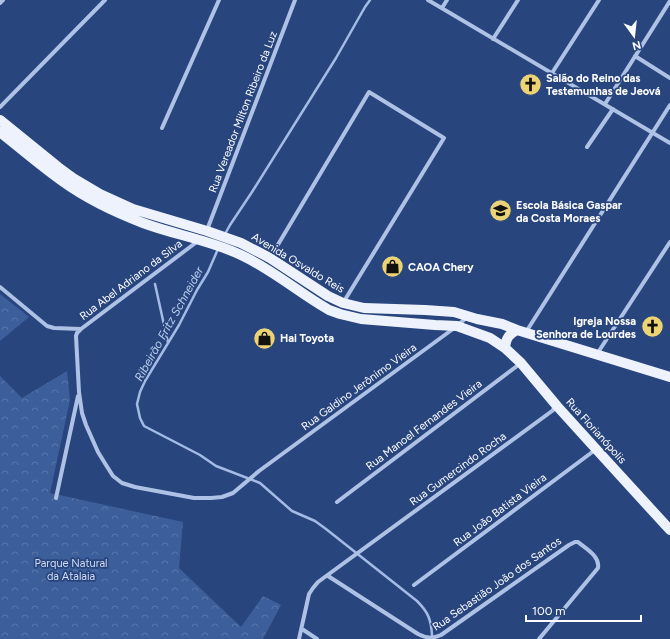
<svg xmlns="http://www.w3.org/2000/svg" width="670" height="639" font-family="Figtree,sans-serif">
	<defs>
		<pattern id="forest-crowns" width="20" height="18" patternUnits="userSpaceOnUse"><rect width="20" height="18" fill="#3c5e9b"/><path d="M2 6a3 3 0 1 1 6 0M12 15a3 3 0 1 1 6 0" fill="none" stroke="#5976aa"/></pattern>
	</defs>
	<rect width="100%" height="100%" fill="#28457e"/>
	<path fill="url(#forest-crowns)" d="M0 294 29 317 0 341Z
		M67 371 70 400 50 493 183 522 179 568 241 627 263 596 281 605 263 639H0V376L22 398Z"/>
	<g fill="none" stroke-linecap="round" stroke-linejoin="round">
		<path stroke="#a3bbe5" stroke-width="2.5" d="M225 234 230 225 252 192 336 58 365 7 370 0
			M218 249 208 272 197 290 179 325 145 381 140 392 137 404 140 418 144 426 200 455 216 466 260 483 292 511 315 521 326 529 417 601C428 612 431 619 432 635
			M155 284 168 343"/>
		<path stroke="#aec2e5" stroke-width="4" d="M428 0 670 143
			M0 3 3 0
			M442 8 447 0
			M493 39 518 0
			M635 56 670 78
			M552 73 599 0
			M605 104 670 1
			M0 107 105 0
			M162 128 219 0
			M587 147 613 109
			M207 230 295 0
			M198 241 81 329 77 333 76 336 79 392 82 413 86 425 98 452 106 465 113 476 122 483 135 487 194 498H211L222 497 233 493 259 471 457 326 467 317
			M270 258 369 92 444 138 343 303
			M0 287 47 326 54 328 81 329
			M526 332 670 105
			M597 354 670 242
			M56 498 78 396
			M337 502 521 363
			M328 576 418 634C426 638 432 639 441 635L569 545 575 542H578C586 549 600 556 598 568L539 639
			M414 585 595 450
			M302 629 317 639
			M299 639 309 594 313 588 318 582 552 411 557 406"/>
		<path stroke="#eef2fd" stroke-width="10" d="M0 120 58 167 73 178 100 194 133 209 207 231 241 243 270 258 328 296 343 303 364 308 425 310 454 312 477 319 502 324 517 330 670 377
			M0 132C21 149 41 166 62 181 87 199 114 212 143 223 175 235 210 240 241 255 273 270 299 293 329 310L340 314 361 319 435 325 457 326 490 338 505 348 521 363 557 406 596 449 670 530
			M505 348C506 338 509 334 517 330"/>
	</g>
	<defs>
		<symbol id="church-disc" viewBox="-11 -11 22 22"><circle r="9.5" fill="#ecd475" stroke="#28457e"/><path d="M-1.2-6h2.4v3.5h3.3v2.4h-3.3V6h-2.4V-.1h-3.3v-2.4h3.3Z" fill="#111"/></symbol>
		<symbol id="school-disc" viewBox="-11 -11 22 22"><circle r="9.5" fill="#ecd475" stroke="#28457e"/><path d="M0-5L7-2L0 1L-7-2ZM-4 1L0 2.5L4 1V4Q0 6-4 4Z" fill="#111"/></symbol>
		<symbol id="shop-disc" viewBox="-11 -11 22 22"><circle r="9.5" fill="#ecd475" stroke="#28457e"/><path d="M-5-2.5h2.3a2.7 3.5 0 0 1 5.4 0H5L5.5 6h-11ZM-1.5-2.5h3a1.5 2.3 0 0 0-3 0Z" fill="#111"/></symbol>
	</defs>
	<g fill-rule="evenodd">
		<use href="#church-disc" x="518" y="72" width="25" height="25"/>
		<use href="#school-disc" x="488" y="198" width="25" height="25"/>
		<use href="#shop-disc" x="380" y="254" width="25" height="25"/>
		<use href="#church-disc" x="640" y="314" width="25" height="25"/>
		<use href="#shop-disc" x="252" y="326" width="25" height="25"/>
	</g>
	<g text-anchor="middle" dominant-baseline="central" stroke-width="3.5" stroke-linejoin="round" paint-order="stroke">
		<g font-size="11" font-weight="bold" fill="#fff" stroke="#28457e" text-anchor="start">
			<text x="546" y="78">Salão do Reino das<tspan x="546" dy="13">Testemunhas de Jeová</tspan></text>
			<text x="516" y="205">Escola Básica Gaspar<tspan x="516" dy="13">da Costa Moraes</tspan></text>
			<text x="408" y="267">CAOA Chery</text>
			<text x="636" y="321" text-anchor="end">Igreja Nossa<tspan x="636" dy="13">Senhora de Lourdes</tspan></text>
			<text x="280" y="338">Hai Toyota</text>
		</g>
		<g font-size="11" fill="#fff" stroke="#28457e">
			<text transform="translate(243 112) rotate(-69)">Rua Vereador Milton Ribeiro da Luz</text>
			<text transform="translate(298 263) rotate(31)">Avenida Osvaldo Reis</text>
			<text transform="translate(131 280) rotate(-37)">Rua Abel Adriano da Silva</text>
			<text transform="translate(359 387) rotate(-36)">Rua Galdino Jerônimo Vieira</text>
			<text transform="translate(424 425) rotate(-37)">Rua Manoel Fernandes Vieira</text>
			<text transform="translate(596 431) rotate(48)">Rua Florianópolis</text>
			<text transform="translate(458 469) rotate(-36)">Rua Gumercindo Rocha</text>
			<text transform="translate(500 510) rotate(-37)">Rua João Batista Vieira</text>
			<text transform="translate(497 584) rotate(-35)">Rua Sebastião João dos Santos</text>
		</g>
		<g font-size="11" fill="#d1ddf4" stroke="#28457e">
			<text x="71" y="563">Parque Natural<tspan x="71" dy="13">da Atalaia</tspan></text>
		</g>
		<g font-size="12" font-style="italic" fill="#b9ccec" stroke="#28457e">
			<text transform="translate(169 324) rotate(-61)">Ribeirão Fritz Schneider</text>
		</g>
	</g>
	<g transform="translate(634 36) rotate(165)" stroke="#28457e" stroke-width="3" paint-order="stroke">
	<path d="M0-3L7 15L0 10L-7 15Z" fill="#ffffff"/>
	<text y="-6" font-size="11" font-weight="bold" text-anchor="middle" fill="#ffffff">N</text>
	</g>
	<path d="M526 615v6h115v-6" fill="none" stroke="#ffffff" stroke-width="2"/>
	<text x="532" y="615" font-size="12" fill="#ffffff" stroke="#28457e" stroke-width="3" paint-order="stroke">100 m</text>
</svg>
